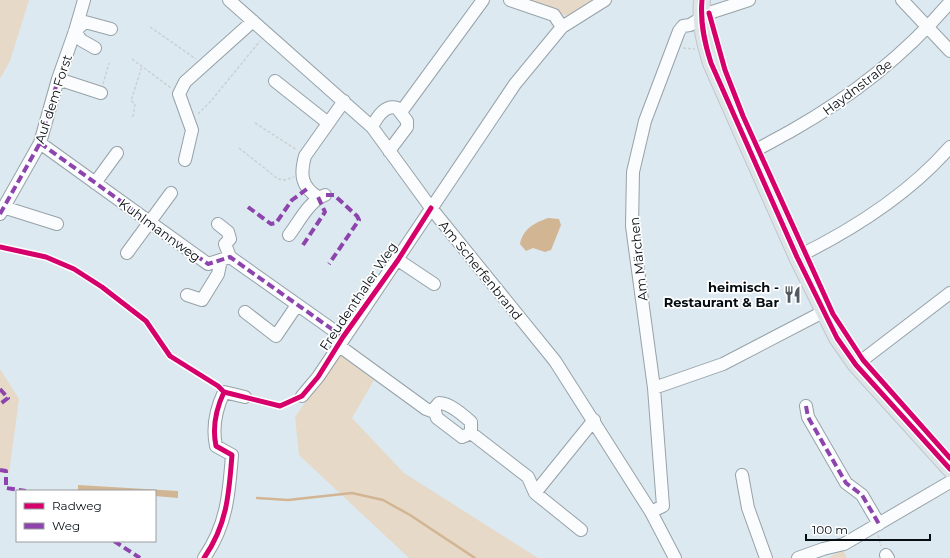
<svg xmlns="http://www.w3.org/2000/svg" width="950" height="558" font-family="Montserrat,sans-serif">
	<rect width="100%" height="100%" fill="#dce9f1"/>
	<path fill="#e6d9c8" d="M0 0H29L10 61 0 79Z
		M520 0H593L567 16Z
		M339 354 374 380 352 418 404 473 538 558H409L299 455 295 417Z
		M0 369 19 399 9 473H0Z
		M843 550 847 558H828Z"/>
	<path fill="#d2b593" d="M548 218 559 219 561 225 551 250 545 252 533 248 526 251 520 244C523 229 534 223 548 218Z
		M78 485 178 491V498L155 496V491H78Z"/>
	<g fill="none" stroke-linecap="round" stroke-linejoin="round">
		<path stroke="#d2b593" stroke-width="2.5" d="M257 498 288 500 352 493 383 500 410 515 475 558"/>
		<defs>
			<path id="minor" d="M229 0 372 127 431 208 555 361 651 512 675 558
				M510 0 554 15 562 27
				M902 0 950 51
				M95 48 81 40 75 31 85 22 111 29
				M58 79 101 93
				M275 81 328 123
				M401 112 483 0
				M372 127C377 117 385 104 397 108L407 121V127L389 151
				M40 143 208 264 230 257 343 337
				M750 153C764 146 778 138 791 131 851 97 905 55 950 2
				M185 160 192 130 179 94 185 82 253 21
				M95 183 117 153
				M318 197C301 187 300 174 305 156L344 101
				M3 207 57 224
				M0 214 40 143 58 79 75 31 84 0
				M218 224 228 232 230 239 225 244 230 257
				M289 235C299 222 309 201 325 195
				M127 253 171 193
				M797 257C852 230 909 194 950 147
				M398 260 434 284
				M187 295 202 300 218 274 221 260
				M245 312 276 336 297 305
				M338 345 426 409 434 412
				M856 365 950 293
				M654 388 723 364 823 312
				M302 396 318 377 515 84 562 27 605 0
				M439 403C450 403 463 415 471 422V433L462 437 437 418 434 409Z
				M806 406 808 417 846 483 862 495 879 524
				M471 433 528 477 535 493 594 420
				M742 475 748 508 766 558
				M535 493 581 530
				M651 512 663 506 654 388 632 226 633 172 645 121 679 31 683 26 690 25 709 13 749 0
				M886 555 888 558
				M204 558C227 525 229 494 232 455L216 446C212 427 216 409 224 392L245 397
				M798 558 823 549 844 544 950 482"/>
			<path id="major" d="M702 0C700 22 704 41 711 63L797 257 837 338 856 365 950 469"/>
		</defs>
		<use href="#minor" stroke="#97a2a8" stroke-width="14"/>
		<use href="#major" stroke="#c0c7cb" stroke-width="18"/>
		<path stroke="#ccd0d2" stroke-width="1.5" stroke-dasharray="3 2" stroke-linecap="butt" d="M150 27 196 59
			M683 48 695 49
			M132 59 171 88
			M103 84 109 63
			M198 114 211 101 260 41
			M133 117 135 104 131 101 142 66
			M255 123 297 150
			M239 148 278 179 285 180 294 177
			M878 535 881 546"/>
		<use href="#minor" stroke="#fafcfd" stroke-width="12"/>
		<use href="#major" stroke="#dee5e8" stroke-width="16"/>
		<path stroke="#8e44ad" stroke-width="4" stroke-dasharray="8 4" stroke-linecap="butt" d="M40 143 208 264 230 257 343 337
			M326 195H334L357 216 359 220 329 264
			M248 207 271 224 276 223 292 200 307 189
			M0 214 40 143 58 79
			M303 245 325 212 318 197
			M0 389 8 398 0 404
			M806 406 808 417 846 483 862 495 879 524
			M0 470 6 471V488L26 491
			M114 541 140 558"/>
		<defs>
			<path id="cycleway" d="M702 0C700 22 704 41 711 63L797 257 837 338 856 365 950 469
				M709 13 725 70 743 116 833 314 863 360 950 458
				M0 247 46 257 74 269 102 287 146 321 170 356 218 386 224 392
				M204 558C227 525 229 494 232 455L216 446C212 427 216 409 224 392L280 406 302 396 318 377 343 337 398 260 431 208"/>
		</defs>
		<use href="#cycleway" stroke="#fff" stroke-width="8"/>
		<use href="#cycleway" stroke="#d6006c" stroke-width="5"/>
	</g>
	<defs>
		<symbol id="restaurant-bare" viewBox="-9 -9 18 18"><path d="M-5-6h1v4h1v-4h1v4h1v-4h1v5L-1.5 .5V6h-2V.5L-5-1ZM5-6V6H3V1.5H1.5Q1.5-4 5-6Z" fill="#505a60" stroke="#fff" stroke-width="2.5" paint-order="stroke"/></symbol>
	</defs>
	<g fill-rule="evenodd">
		<use href="#restaurant-bare" x="780" y="282" width="25" height="25"/>
	</g>
	<g text-anchor="middle" dominant-baseline="central" stroke-width="3.5" stroke-linejoin="round" paint-order="stroke">
		<g font-size="13" fill="#050d12" stroke="#fff">
			<text transform="translate(857 87) rotate(-37)">Haydnstraße</text>
			<text transform="translate(53 99) rotate(-72)">Auf dem Forst</text>
			<text transform="translate(160 230) rotate(36)">Kuhlmannweg</text>
			<text transform="translate(638 259) rotate(-96)">Am Märchen</text>
			<text transform="translate(481 270) rotate(51)">Am Scherfenbrand</text>
			<text transform="translate(358 296) rotate(-56)">Freudenthaler Weg</text>
		</g>
		<g font-size="13" font-weight="bold" fill="#050d12" stroke="#fff" text-anchor="end">
			<text x="779" y="287">heimisch -<tspan x="779" dy="15">Restaurant &amp; Bar</tspan></text>
		</g>
	</g>
	<rect x="16" y="490" width="140" height="52" fill="#ffffff" stroke="#9b9ea0"/>
	<rect x="24" y="503" width="20" height="6" fill="#d6006c" stroke="#9b9ea0"/>
	<text x="52" y="510" font-size="12" fill="#050d12">Radweg</text>
	<rect x="24" y="523" width="20" height="6" fill="#8e44ad" stroke="#9b9ea0"/>
	<text x="52" y="530" font-size="12" fill="#050d12">Weg</text>
	<path d="M806 534v6h124v-6" fill="none" stroke="#050d12" stroke-width="2"/>
	<text x="812" y="534" font-size="12" fill="#050d12" stroke="#ffffff" stroke-width="3" paint-order="stroke">100 m</text>
</svg>
